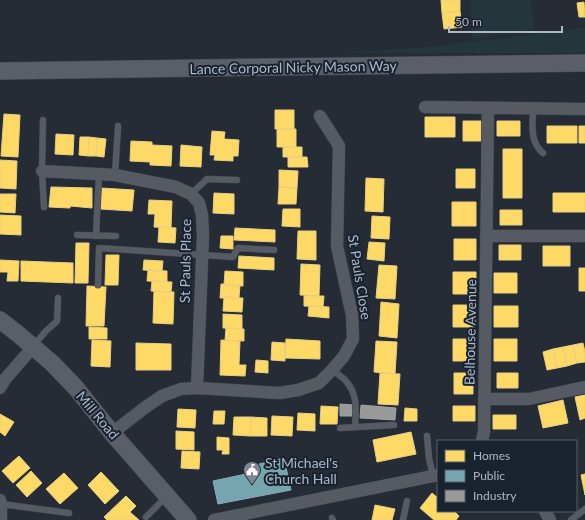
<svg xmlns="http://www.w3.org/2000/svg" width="585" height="520" font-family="Lato,sans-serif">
	<rect width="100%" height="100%" fill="#262c35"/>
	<path fill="#23363b" d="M470 0H531L534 29 472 39Z
		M585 28V53H340L430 47Z"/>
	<path fill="#ffd966" stroke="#e7cf83" d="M441 0H460V11L442 13Z
		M584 2 585 17H579L577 3Z
		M460 11 462 27 444 29 442 13Z
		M275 110H294V129H275Z
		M4 114 20 115 18 157 1 156Z
		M425 117H455V137H425Z
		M463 121H481V141H463Z
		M497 121H520V136H497Z
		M547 126H577V143H547Z
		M579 126H585V143H579Z
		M277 129H296V147H277Z
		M212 131 225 132 224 139 239 140 238 156H233V161L214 160 215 155H210Z
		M56 134 74 135 73 155 55 154Z
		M80 137H89L88 156 79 155Z
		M89 137 97 138 96 156H88Z
		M97 138 106 139 104 157 96 156Z
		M131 141 152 142V145L172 146 171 166 150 165V162L130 161Z
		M181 145 202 147 201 167 180 166Z
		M283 147H302V157H283Z
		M503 149H522V198H503Z
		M288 157H307L308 167H288Z
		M0 160 17 161 16 189 0 188Z
		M456 169H475V188H456Z
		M279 170 298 171 297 188 279 187Z
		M366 178 384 179 383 212 365 211Z
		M51 187 92 188V208L70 206V208L49 207Z
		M279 187 297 188 296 204H278Z
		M101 188 134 190 132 211 100 209Z
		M214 193 234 194V214L213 213Z
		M553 193H585V212H553Z
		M0 194H16L15 213 0 212Z
		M149 200 172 201 171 228 154 227 155 214H148Z
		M452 202H476V226H452Z
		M283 209H300V227L282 226Z
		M500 210H522V225H500Z
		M0 215 21 216V235L0 234Z
		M372 216 390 217 389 239 371 238Z
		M159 227 176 228 175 243 158 242Z
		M235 228 275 230V242L234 240Z
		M298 231H316V260L297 259Z
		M221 236H233V249L220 248Z
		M454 239H476V260H454Z
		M369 242 385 243 384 261 367 259Z
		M76 243H89L88 283H75Z
		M499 245H521V260H499Z
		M543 246H570V266H543Z
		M106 255H119L118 285H105Z
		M239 256 274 258V270L238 268Z
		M0 260 19 261 18 281H7L8 272H0Z
		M144 260 163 261 162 271 143 270Z
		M21 261 73 263V283L21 281Z
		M301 264 320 265 319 296 300 295Z
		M379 265 397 266 395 299 376 298Z
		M579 268H585V291H579Z
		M148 270 167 271V282L147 281Z
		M225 271 243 272V286L224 285Z
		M453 272H476V294H453Z
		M494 273H517V293H494Z
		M152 281 172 282 171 292 151 291Z
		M221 284H224V285H240L239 298 224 297V298H220Z
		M87 286 106 287 104 326H86Z
		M154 291 174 292 173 324 153 323Z
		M304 296H324L323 307 304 306Z
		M224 297 243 298 242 312 223 311Z
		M381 302 399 304 397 338 379 336Z
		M453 305H475V327H453Z
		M309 306 329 307V318L308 316Z
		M494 306H518V327H494Z
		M223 314 242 315V329L223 328Z
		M89 327 107 328V339H89Z
		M226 328 244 329V341L225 340Z
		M286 339 320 341V359L285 358Z
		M453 339H475V361H453Z
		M494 339H517V361H494Z
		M92 340 111 341 110 367 91 366Z
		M221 340 240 341 239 365H246L245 376 220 375Z
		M376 341 397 342 395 374 374 372Z
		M272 342 285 343V361L271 360Z
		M136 343 171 344V370H136Z
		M583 343 585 352V362L577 363 573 345Z
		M573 345 577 363 567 366 563 347Z
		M563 347 567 366 557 368 553 349Z
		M553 349 557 368 547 370 543 352Z
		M256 360 268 361V373L255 372Z
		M380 373 400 374 398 405 378 404Z
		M454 373H473V394H454Z
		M497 373H518V388H497Z
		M585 395V418L580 420 575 397Z
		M563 400 568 423 543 428 538 406Z
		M321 406 338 407 337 424H320Z
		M453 406H475V421H453Z
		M405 408 417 409V421H404Z
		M178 409 196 410 195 428 177 427Z
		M214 411H225L224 424H213Z
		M298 413 315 414V431L297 430Z
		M0 414 14 422 5 436 0 432Z
		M493 415H516V429H493Z
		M272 416 293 417 292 436 271 435Z
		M234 417H251L250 436 233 435Z
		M251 417 267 418V436H250Z
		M176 431 194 432V450L176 449Z
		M411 432 416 454 377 462 373 440Z
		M217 437 229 438V454H222L223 450H217Z
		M182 451 200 452 199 469 181 468Z
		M19 456 30 468 13 483 2 471Z
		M31 471 42 483 27 497 16 485Z
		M101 472 119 491 105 504 88 485Z
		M64 473 78 488 60 504 46 489Z
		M585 474V495L581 475Z
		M432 493 438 498V511H454L459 516 456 520H434L420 508Z
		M126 496 136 506 130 512 139 520H107L104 517Z
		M375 505 395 509 392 520H372Z"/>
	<path fill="#76a5af" stroke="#87aab6" d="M284 458 291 490 218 504 213 481 260 471 259 464Z"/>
	<path fill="#999" stroke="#9fa2a7" d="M340 404 353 405 352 416H340Z
		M361 405 396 408 395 420 360 418Z"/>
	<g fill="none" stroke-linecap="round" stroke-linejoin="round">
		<defs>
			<path id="lane" d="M533 108C533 125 529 141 543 153
				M43 120 42 171 44 207
				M115 175 118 126
				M191 194 207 179 237 180
				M77 235 116 236
				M96 236 99 174
				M98 285 99 248 233 257 238 248 274 250
				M33 346 46 331 57 321 58 298
				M332 370C336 373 341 376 345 380 358 393 356 410 355 427
				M340 428 394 425
				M427 436 429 458 433 476
				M1 504 69 513
				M146 517 166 497
				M332 518 333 520
				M403 520 407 501
				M571 520 585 509"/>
			<path id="street" d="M425 107 585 109
				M42 171 115 175 176 187 191 194 199 203 202 215 203 235 197 388
				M486 236H585
				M0 388 6 378 33 347
				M484 399H529L585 387
				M112 433 147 406 162 396 181 389 197 388 279 393 298 390 319 383 332 370 344 356 353 339 352 315 337 246 339 146 320 116
				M482 441 484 432 488 108
				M0 500 1 504V520
				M545 511 550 520
				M214 520 438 475"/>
			<path id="secondary" d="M0 71C195 69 390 64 585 63
				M0 320 18 334 52 363 76 388 112 433 188 520"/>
		</defs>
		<use href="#lane" stroke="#44484f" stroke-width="7"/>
		<use href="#street" stroke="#44484f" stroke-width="13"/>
		<use href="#secondary" stroke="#44484f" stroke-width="18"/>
		<use href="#lane" stroke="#565b63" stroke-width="6"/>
		<use href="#street" stroke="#565b63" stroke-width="12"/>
		<use href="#secondary" stroke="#595e68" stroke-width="17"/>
	</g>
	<defs>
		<symbol id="civic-pin" viewBox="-11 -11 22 30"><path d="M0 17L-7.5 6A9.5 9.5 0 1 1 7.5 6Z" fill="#7e8694" stroke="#19222f"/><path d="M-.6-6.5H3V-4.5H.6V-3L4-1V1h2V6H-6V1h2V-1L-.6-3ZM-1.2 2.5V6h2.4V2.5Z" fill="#fff"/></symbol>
	</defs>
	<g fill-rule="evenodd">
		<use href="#civic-pin" x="242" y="460" width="20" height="27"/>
	</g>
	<g text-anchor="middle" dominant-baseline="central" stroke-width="4" stroke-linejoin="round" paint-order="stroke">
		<g font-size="14" fill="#aeb7c7" stroke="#19222f">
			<text transform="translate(293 67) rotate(-1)">Lance Corporal Nicky Mason Way</text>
			<text transform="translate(185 261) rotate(-89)">St Pauls Place</text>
			<text transform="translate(360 277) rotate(81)">St Pauls Close</text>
			<text transform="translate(470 332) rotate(-89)">Belhouse Avenue</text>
			<text transform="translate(98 415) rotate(50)">Mill Road</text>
		</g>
		<g font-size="14" fill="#aeb7c7" stroke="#19222f" text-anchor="start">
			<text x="265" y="462">St Michael's<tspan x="265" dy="16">Church Hall</tspan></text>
		</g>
	</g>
	<rect x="437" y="440" width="140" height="72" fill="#19222f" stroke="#555e6c"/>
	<rect x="445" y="450" width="20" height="12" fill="#ffd966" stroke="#555e6c"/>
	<text x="473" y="460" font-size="12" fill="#aeb7c7">Homes</text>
	<rect x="445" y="470" width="20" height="12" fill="#76a5af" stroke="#555e6c"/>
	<text x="473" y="480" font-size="12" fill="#aeb7c7">Public</text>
	<rect x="445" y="490" width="20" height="12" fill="#999999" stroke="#555e6c"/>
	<text x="473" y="500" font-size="12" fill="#aeb7c7">Industry</text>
	<path d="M449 26v6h113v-6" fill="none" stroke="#aeb7c7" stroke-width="2"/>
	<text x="455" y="26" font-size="12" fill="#aeb7c7" stroke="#19222f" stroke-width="3" paint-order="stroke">50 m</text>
</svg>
